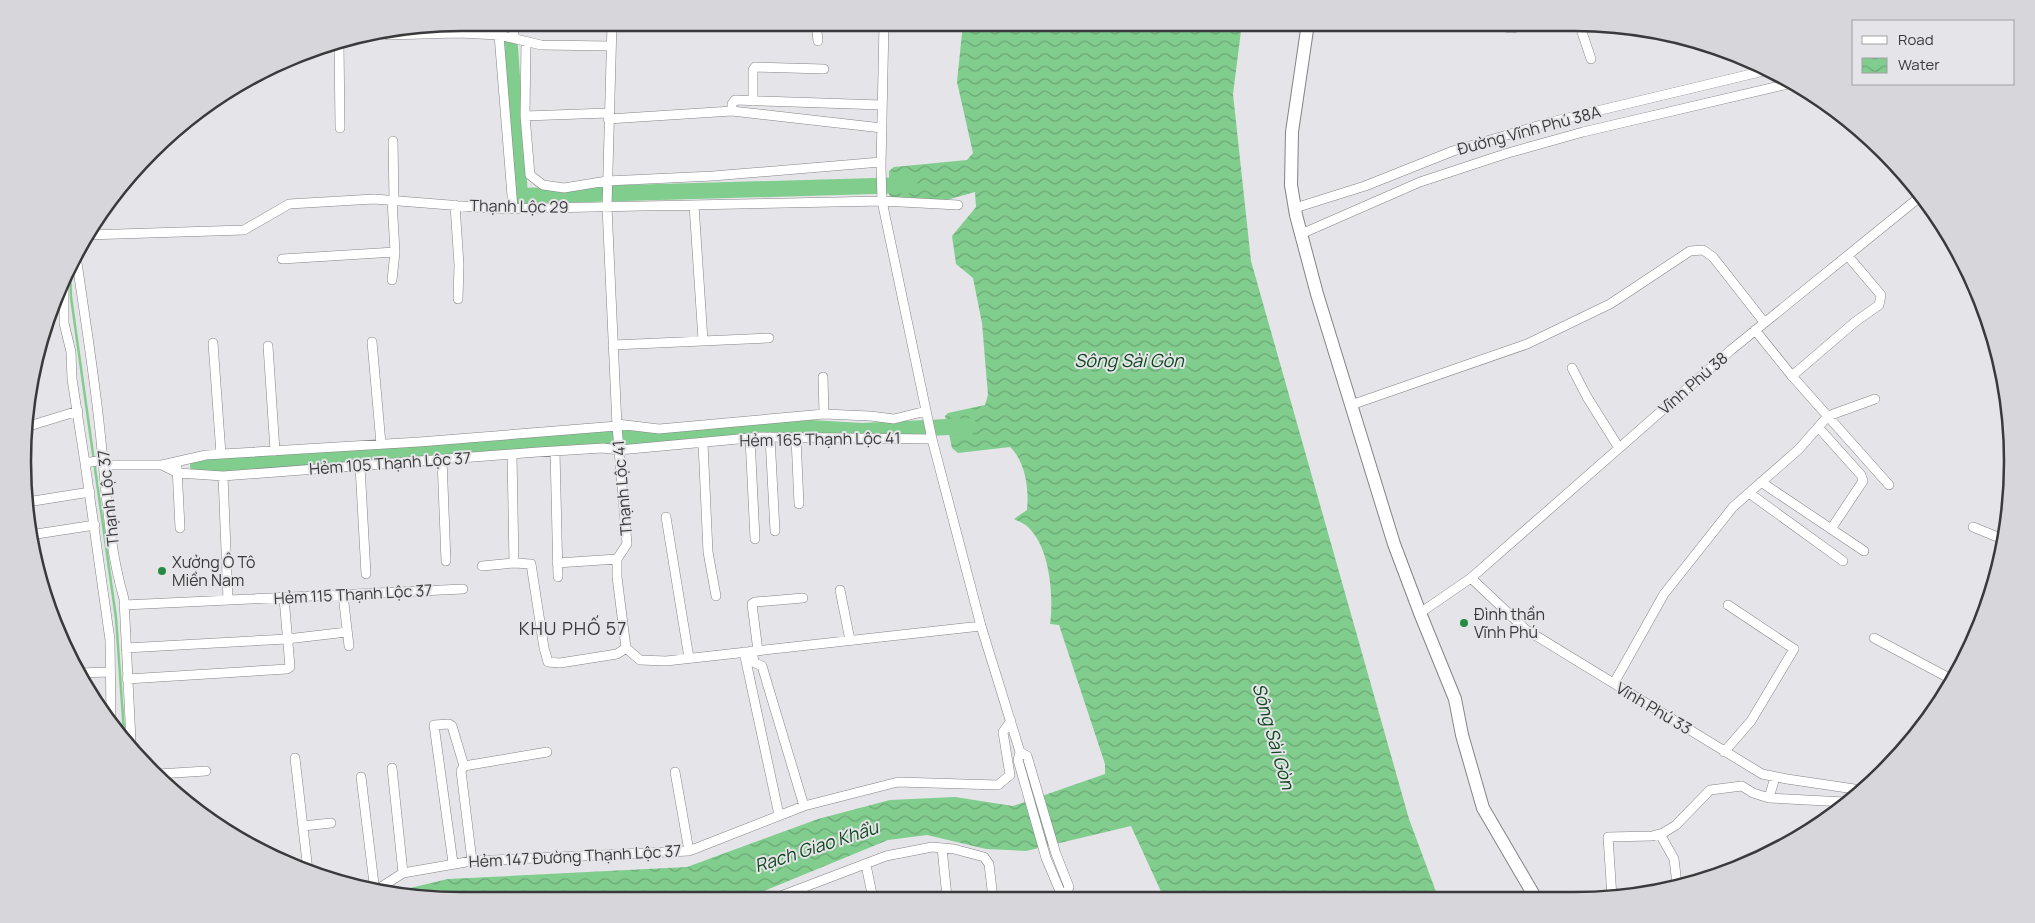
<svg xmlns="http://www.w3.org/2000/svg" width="2035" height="923" font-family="Manrope,sans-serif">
	<defs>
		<pattern id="water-waves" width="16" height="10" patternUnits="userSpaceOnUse" patternTransform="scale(1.25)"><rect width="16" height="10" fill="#81cd8e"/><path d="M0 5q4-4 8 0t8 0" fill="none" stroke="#6ba775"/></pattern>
	</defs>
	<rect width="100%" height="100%" fill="#e5e4e8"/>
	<path fill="url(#water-waves)" d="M963 23H1242L1233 94 1251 261 1409 819 1438 897 1164 898 1131 826 1026 851 986 849 927 835 888 840 764 891 722 900H461L402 895 410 888 448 879 687 867 818 819 890 800 955 797 1013 806 1105 774V764L1059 625 1050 624C1054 597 1050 547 1028 527 1024 523 1018 521 1014 519L1027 510C1029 490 1026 462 1010 447L958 453 952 448 945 416 948 413 985 405 988 395 982 323 973 278 956 264 952 236 976 207 975 192 943 201 894 200 889 195V171L894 167 967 160 973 153 957 82Z"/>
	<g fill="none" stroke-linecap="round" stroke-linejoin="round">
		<path stroke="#81cd8e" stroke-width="2.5" d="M70 273 71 297 116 618 124 732"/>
		<path stroke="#81cd8e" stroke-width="16" d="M510 47 520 196 910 185
			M198 466 705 432 810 428 862 431 969 426"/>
		<defs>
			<path id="street" d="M513 23 514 38
				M612 23 607 207 617 426 627 544 617 559V577L626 648 640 660 666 661 981 626
				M816 23 818 41
				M884 23 881 166 882 201 932 439 981 626 1020 752 1018 760 1046 858 1060 891 1068 899
				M1483 23 1511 28 1543 23
				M1579 23 1591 59
				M388 35 459 33 499 35 541 45 611 46
				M499 35 513 208
				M526 41 525 116 530 175 543 185 564 188 607 181 713 176 881 162
				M339 43 340 128
				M753 101V70L755 67 824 69
				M732 111V104L735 100 882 105
				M525 116 608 113
				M608 119 732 111 882 128
				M393 141 394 201
				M392 200 395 252 392 280
				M455 205 459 265 458 299
				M694 205 703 340
				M1295 208 1365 186 1453 151 1551 122 1768 70
				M1301 234 1420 182 1508 153 1583 132 1792 83
				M87 235 244 230 289 204 374 199 500 209 882 201 958 205
				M76 256C84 311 93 367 99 422 106 481 107 541 124 599L131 741
				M1848 256 1881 295 1879 305 1855 322 1792 376 1889 485
				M282 259 395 252
				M64 288V323L71 352 72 379 85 463
				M1755 330 1792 376
				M372 342 381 444
				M213 343 221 454
				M613 345 769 338
				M268 346 275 451
				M1572 368 1587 397 1619 448
				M823 377 824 414 870 416 894 419 926 411
				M1351 405 1527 344 1610 304 1690 251 1703 250 1713 257 1764 322
				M617 424 659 429 824 414
				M29 426 78 411
				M1818 427 1861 475 1863 481 1831 529
				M770 437 775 531
				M750 438 755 539
				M796 438 799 504
				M703 443 708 552 716 596
				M555 451 558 577
				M512 454 514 563
				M442 459 446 561
				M103 460 85 463 110 640 111 717
				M103 465H162L206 455 419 442 617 426
				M162 465 178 473 223 476 538 452 603 448 619 450 760 437 932 439
				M360 466 366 574
				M177 467 180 528
				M223 476 228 600
				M1761 482 1864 551
				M1749 493 1843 561
				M27 502 90 492
				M666 517 689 658
				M1973 527 2005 540
				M30 535 95 525
				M557 563 617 559
				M482 566 514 563 531 564 544 648 548 662 560 663 617 654 626 648
				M1471 578 1525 629 1762 774 1787 779 1861 790
				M840 590 850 640
				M343 595 349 646
				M124 605 463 589
				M1420 613 1471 578 1731 350 1921 196
				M1874 638 1951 679
				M126 648 287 639 347 632
				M751 651 755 663 762 666 804 806
				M758 651 752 604 755 602 803 598
				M744 652 779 815
				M78 673 110 672
				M127 679 287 669 290 667 284 598
				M1614 683 1664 594 1733 507 1799 449 1828 416 1875 399
				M1020 752 1027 756 1056 854 1069 887 1066 895
				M1724 752 1751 721 1794 649 1728 605
				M295 758 308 871
				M392 768 403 873
				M675 772 689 851
				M158 774 206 771
				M361 777 375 892
				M1769 798 1845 802V806
				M303 826 331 823
				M1660 834 1674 859 1677 884
				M942 848 947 897
				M472 861 461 771 464 766 547 752
				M453 863 434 725 449 724 452 726 464 766
				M866 865 873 899
				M377 892 378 889 403 873 472 861 689 851 804 806 898 782 998 785 1010 775 1003 732 1011 721
				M1612 897 1608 837 1652 836 1663 833 1676 825 1710 790 1742 786 1753 793 1769 798 1775 777
				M773 899 886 856 932 847 954 849 984 857 989 864 993 899"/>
			<path id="secondary" d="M1308 23 1292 132 1291 185 1296 215 1317 294 1394 544 1420 613 1455 699 1462 735 1483 808 1535 897"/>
		</defs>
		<use href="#street" stroke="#848487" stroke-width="10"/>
		<use href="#secondary" stroke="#848487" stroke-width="14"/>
		<use href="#street" stroke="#fff" stroke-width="9"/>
		<use href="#secondary" stroke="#fff" stroke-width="12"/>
	</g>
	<g fill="#248b41" stroke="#e5e4e8" stroke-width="2">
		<circle cx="162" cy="571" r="5"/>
		<circle cx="1464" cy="623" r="5"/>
	</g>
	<g text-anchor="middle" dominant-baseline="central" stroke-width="4" stroke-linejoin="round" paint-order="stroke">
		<g font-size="16" fill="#3a3a3c" stroke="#e5e4e8">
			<text transform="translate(1529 130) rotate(-15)">Đường Vĩnh Phú 38A</text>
			<text transform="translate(519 206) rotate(1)">Thạnh Lộc 29</text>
			<text transform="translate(1693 383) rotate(-41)">Vĩnh Phú 38</text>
			<text transform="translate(820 439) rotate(-1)">Hẻm 165 Thạnh Lộc 41</text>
			<text transform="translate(390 463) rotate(-4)">Hẻm 105 Thạnh Lộc 37</text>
			<text transform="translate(622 488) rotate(-95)">Thạnh Lộc 41</text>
			<text transform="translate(108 498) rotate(-96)">Thạnh Lộc 37</text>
			<text transform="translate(353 594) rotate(-3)">Hẻm 115 Thạnh Lộc 37</text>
			<text transform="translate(1654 708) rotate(31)">Vĩnh Phú 33</text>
			<text transform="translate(575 856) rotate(-3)">Hẻm 147 Đường Thạnh Lộc 37</text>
		</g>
		<g font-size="16" fill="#3a3a3c" stroke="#e5e4e8" text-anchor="start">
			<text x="172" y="562">Xưởng Ô Tô<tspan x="172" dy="18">Miền Nam</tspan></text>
			<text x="1474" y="614">Đình thần<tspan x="1474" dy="18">Vĩnh Phú</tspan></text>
		</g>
		<g font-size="18" font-style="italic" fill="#0f471f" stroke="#e5e4e8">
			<text x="1129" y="360">Sông Sài Gòn</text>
			<text transform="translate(1274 736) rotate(74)">Sông Sài Gòn</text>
			<text transform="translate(816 846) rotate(-18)">Rạch Giao Khẩu</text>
		</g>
		<g font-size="18" letter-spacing="1" fill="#3a3a3d" stroke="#e5e4e8">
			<text x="573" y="628">KHU PHỐ 57</text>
		</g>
	</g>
	<path d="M0 0H2035V923H0ZM461 31H1574A430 430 0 0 1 2004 461V462A430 430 0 0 1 1574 892H461A430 430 0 0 1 31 462V461A430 430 0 0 1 461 31Z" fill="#d7d6da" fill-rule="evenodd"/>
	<path fill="none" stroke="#3a3a3c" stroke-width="2.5" d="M461 31H1574A430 430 0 0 1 2004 461V462A430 430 0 0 1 1574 892H461A430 430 0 0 1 31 462V461A430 430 0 0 1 461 31Z"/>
	<rect x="1852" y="20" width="162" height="65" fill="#e5e4e8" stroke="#a1a0a3"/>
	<rect x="1862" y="36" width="25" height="8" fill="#ffffff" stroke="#a1a0a3"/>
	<text x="1898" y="45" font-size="15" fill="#3a3a3c">Road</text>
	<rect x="1862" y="58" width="25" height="15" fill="url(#water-waves)" stroke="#a1a0a3"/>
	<text x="1898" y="70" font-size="15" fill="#3a3a3c">Water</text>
</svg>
